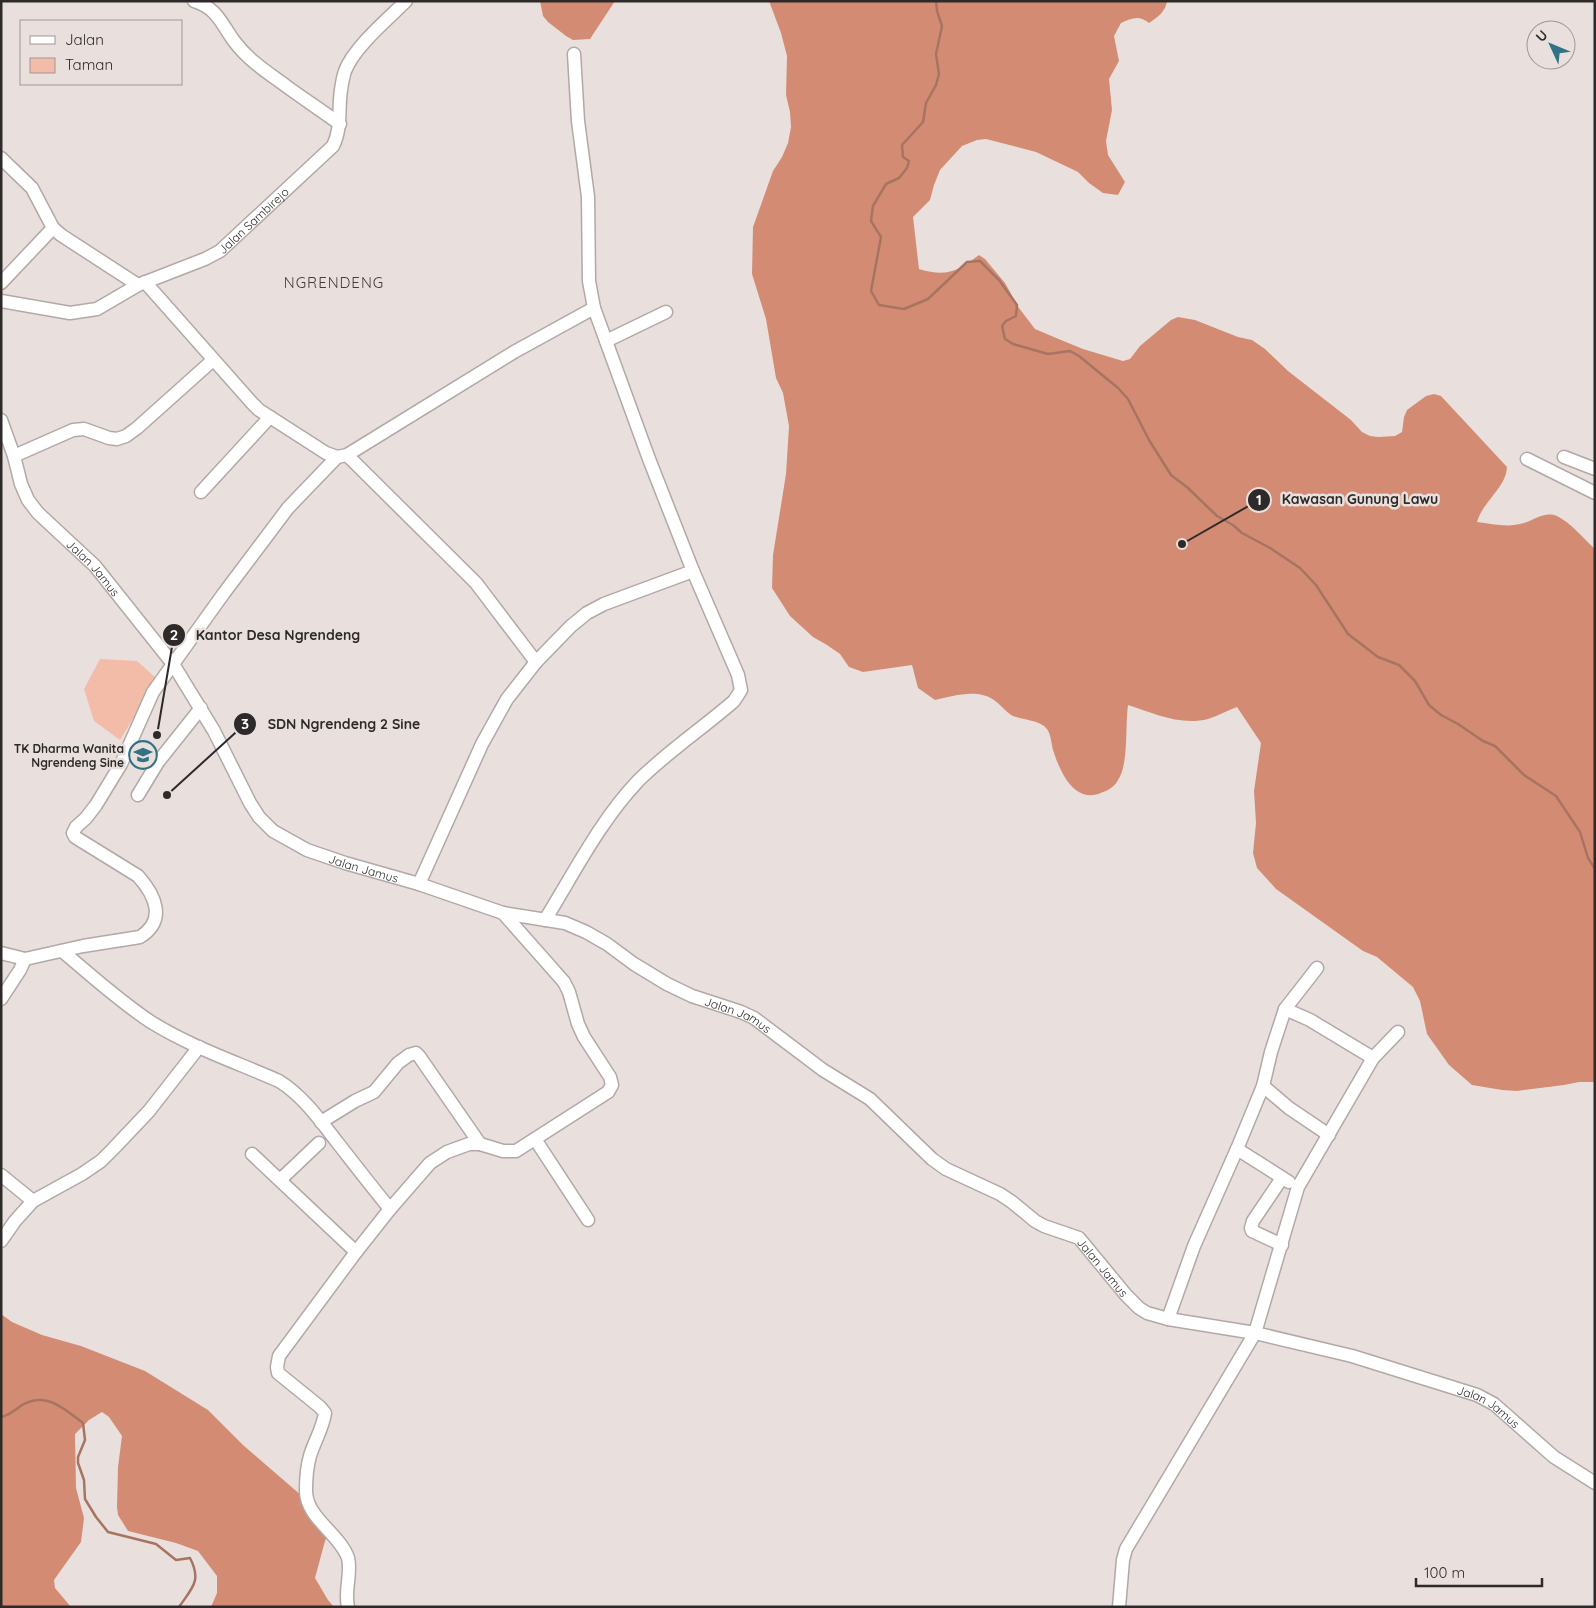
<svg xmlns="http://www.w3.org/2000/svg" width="1596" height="1608" font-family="Quicksand,sans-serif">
	<rect width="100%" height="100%" fill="#e9e0dd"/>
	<path fill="#f3bca8" d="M100 659 137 661 157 679 120 740 94 721 84 689Z"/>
	<path fill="#d38c73" d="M540 1H615L590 39 573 40 566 36 548 22 543 16Z
		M769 1H1167C1166 11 1157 18 1149 23 1139 15 1132 18 1121 23L1114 36 1119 61 1109 79 1112 110 1106 141 1108 155 1125 182 1118 195 1103 193 1089 183 1078 172 1036 152 986 139 977 140 962 146 940 170 934 185 930 200 913 217 919 269C946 277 957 272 979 255L985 259 1005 283 1019 308 1035 329 1061 340 1083 349 1123 361 1130 359 1140 346 1171 320 1178 317 1195 320 1238 337 1252 340 1265 349 1288 371 1351 420 1362 432 1370 436 1378 437 1395 436 1402 432 1404 417 1407 410 1426 396 1434 394 1441 396 1507 467C1506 488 1483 501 1477 522 1493 524 1508 528 1524 523 1534 520 1545 511 1557 516 1571 523 1583 538 1595 549V1082H1579L1564 1085 1517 1091 1502 1090 1472 1085 1449 1065 1427 1034 1420 1001 1413 987 1377 957 1363 951 1276 889 1257 868 1253 853 1256 823 1254 791 1261 743 1237 707C1228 710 1218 716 1208 719 1180 726 1153 713 1128 705 1125 726 1129 764 1118 780 1115 786 1109 790 1103 792 1075 806 1060 772 1053 750 1051 742 1051 731 1044 726 1034 719 1021 720 1011 715 1005 711 1000 704 994 700 977 688 953 696 935 700L918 688 912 665 863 672 849 667 840 654 827 645 813 637 790 616 772 588 773 555 786 474 789 426 783 393 776 378 766 319 752 274 753 227 773 171 782 157 788 143 791 127 790 112 786 95 787 56 781 33Z
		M1 1314 12 1322 42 1335 81 1346 145 1371 208 1410 243 1445 302 1496 331 1527 325 1541 315 1578 328 1600 334 1607H211L217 1593V1576L198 1551 176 1543 128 1531 118 1515 117 1507 118 1467 122 1436 109 1417 102 1412 89 1420 75 1434 76 1488 84 1518 81 1542 54 1580 55 1588 71 1607H1Z"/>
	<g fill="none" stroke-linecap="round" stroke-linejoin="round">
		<path stroke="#a77462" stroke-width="2.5" d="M936 1 937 11 942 26 936 54 939 74 936 85 926 103 923 122 902 145 903 157 909 161 907 168 899 178 886 184 873 206 871 221 881 237 871 291 879 305 904 309 928 299 967 262 980 261 999 280 1017 305 1016 316 1006 321 1002 326 1005 339 1013 344 1048 354 1070 351 1079 356 1118 388 1128 399 1149 440 1171 475 1188 488 1217 516 1233 525 1242 533 1270 548 1300 568 1316 585 1348 634 1378 657 1399 665 1415 681 1429 705 1441 715 1458 724 1483 741 1495 746 1524 775 1556 796 1580 832 1588 858 1595 869
			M1 1417C10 1415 15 1410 22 1405 47 1391 64 1409 83 1423L85 1440 78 1457V1463L84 1480 85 1499 96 1517 108 1532 156 1544 176 1560 190 1558C202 1581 192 1588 179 1607"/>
		<defs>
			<g id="minor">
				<path d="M194 1C217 8 221 23 234 41 248 60 267 72 286 86 304 99 322 111 340 124"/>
				<path d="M1 158 32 188 53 228 61 235 138 285"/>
				<path d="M145 282 252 403 259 410 326 453 337 457 347 455 476 583 536 662"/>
				<path d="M1 283 53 228"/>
				<path id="s1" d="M1 301 70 313 97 309 138 285 205 259 220 251 333 146C342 128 338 109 341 90 342 83 343 77 345 71 354 47 388 19 406 1"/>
				<path d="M606 341 666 312"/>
				<path id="s2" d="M1 420 14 456 21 484 28 500 38 513 95 566 173 664 214 731 250 803 259 817 273 831 307 850 345 863 419 884 503 913 565 923 586 932 607 944 634 964 667 984 692 996 741 1012 754 1018 823 1070 870 1099 932 1159 946 1169 1000 1194 1012 1202 1035 1221 1044 1226 1079 1238 1126 1295 1139 1308 1147 1313 1168 1319 1255 1333 1352 1356 1477 1395 1494 1404 1554 1457 1595 1483"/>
				<path d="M347 455 514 352 594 308"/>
				<path d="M14 456 73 430 84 429 109 438 117 439 126 436 137 428 213 360"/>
				<path d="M1564 457 1595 469"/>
				<path d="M1527 459 1595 493"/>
				<path d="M201 492 270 417"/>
				<path d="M138 795 158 762 201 708"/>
				<path d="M419 884 482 744 507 699 536 662 571 626 587 613 604 604 693 571"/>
				<path d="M545 920C574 873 600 821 638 781 667 752 703 728 734 701L741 690 738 675 693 571 649 459 594 308 589 281 588 197 578 121 574 54"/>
				<path d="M62 951C91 975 119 1001 151 1022 191 1047 236 1062 279 1081 303 1096 320 1120 337 1142 355 1165 372 1187 390 1209"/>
				<path d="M1 953 25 959 83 946 140 937C167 920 155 895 138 876L75 837 73 833 76 827 86 818 96 805 121 764 153 692 224 593 288 508 337 457"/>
				<path d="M1 999 20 970 25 959"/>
				<path d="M1285 1009 1317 968"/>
				<path d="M1263 1086 1289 1108 1329 1135"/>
				<path d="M321 1122 355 1101 374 1092 398 1063 409 1055 416 1053 419 1056 480 1144"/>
				<path d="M535 1139 588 1220"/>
				<path d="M1237 1149 1289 1182"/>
				<path d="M252 1154 356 1252"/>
				<path d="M1 1175 33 1201"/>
				<path d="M280 1180 319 1143"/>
				<path d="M1 1241 15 1221 33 1201 82 1174 101 1161 113 1149 149 1111 199 1047"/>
				<path d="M1282 1245 1252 1231 1251 1228 1253 1221 1282 1178"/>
				<path d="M1168 1319 1194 1246 1237 1149 1263 1086 1271 1052 1285 1009 1310 1020 1373 1058"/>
				<path d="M348 1607C344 1590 352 1573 348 1558 340 1534 305 1517 306 1490 306 1480 307 1466 310 1456 314 1442 323 1428 325 1413L320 1407 278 1373 277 1367 279 1356 356 1252 390 1209 430 1163 447 1152 469 1144H480L503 1151H516L608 1092 612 1085 610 1077 584 1037 578 1024 569 992 564 982 503 913"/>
				<path d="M1119 1607 1123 1560 1126 1549 1255 1333 1298 1187 1373 1058 1398 1032"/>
			</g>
		</defs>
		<use href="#minor" stroke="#b2a9a7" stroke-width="15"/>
		<use href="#minor" stroke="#fff" stroke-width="12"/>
	</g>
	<defs>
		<symbol id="school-ring" viewBox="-11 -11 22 22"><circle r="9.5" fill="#e9e0dd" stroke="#317285" stroke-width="1.5"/><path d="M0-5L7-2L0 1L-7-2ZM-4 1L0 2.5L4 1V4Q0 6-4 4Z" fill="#317285"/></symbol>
	</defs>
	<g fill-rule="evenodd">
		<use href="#school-ring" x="127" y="739" width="32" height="32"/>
	</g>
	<g text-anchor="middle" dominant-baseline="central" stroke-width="5" stroke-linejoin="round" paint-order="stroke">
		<g font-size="12" fill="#2d2a29" stroke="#e9e0dd">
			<text stroke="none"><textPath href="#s1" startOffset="279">Jalan Sambirejo</textPath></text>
			<text stroke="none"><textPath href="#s2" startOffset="179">Jalan Jamus</textPath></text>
			<text stroke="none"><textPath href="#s2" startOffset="598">Jalan Jamus</textPath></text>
			<text stroke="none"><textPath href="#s2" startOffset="1004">Jalan Jamus</textPath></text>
			<text stroke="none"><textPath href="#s2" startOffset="1454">Jalan Jamus</textPath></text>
			<text stroke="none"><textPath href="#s2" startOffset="1874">Jalan Jamus</textPath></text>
		</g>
		<g font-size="12" font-weight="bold" fill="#2d2a29" stroke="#e9e0dd" text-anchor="end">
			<text x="124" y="748">TK Dharma Wanita<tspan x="124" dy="14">Ngrendeng Sine</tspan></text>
		</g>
		<g font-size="15" letter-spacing="1" fill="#433c3a" stroke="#e9e0dd">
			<text x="334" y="282">NGRENDENG</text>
		</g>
	</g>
	<path fill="none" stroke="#2d2a29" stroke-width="2" d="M1182 544L1259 500M157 735L174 635M167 795L245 724"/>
	<g fill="#2d2a29" stroke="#e9e0dd" stroke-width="2">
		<circle cx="1182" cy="544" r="5"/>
		<circle cx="157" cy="735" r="5"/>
		<circle cx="167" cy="795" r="5"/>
		<circle cx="1259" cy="500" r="12"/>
		<circle cx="174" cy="635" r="12"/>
		<circle cx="245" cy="724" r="12"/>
	</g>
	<g font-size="15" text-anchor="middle" font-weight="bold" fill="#fff">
		<text x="1259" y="505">1</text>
		<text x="174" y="640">2</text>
		<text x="245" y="729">3</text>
	</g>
	<g font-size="14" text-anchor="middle" font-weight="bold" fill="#2d2a29" stroke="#e9e0dd" stroke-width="5" stroke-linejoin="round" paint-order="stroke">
		<text x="1360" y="504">Kawasan Gunung Lawu</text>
		<text x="278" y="640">Kantor Desa Ngrendeng</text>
		<text x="344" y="729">SDN Ngrendeng 2 Sine</text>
	</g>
	<rect width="1596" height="1608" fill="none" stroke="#2d2a29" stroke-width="5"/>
	<rect x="20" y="20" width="162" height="65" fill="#e9e0dd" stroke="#9e9795"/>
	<rect x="30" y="36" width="25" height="8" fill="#ffffff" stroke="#9e9795"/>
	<text x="65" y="45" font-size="15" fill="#2d2a29">Jalan</text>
	<rect x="30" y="58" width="25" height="15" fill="#f3bca8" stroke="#9e9795"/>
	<text x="65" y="70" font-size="15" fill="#2d2a29">Taman</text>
	<g transform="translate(1551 45) rotate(314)"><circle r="24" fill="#e9e0dd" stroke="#9e9795"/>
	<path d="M0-4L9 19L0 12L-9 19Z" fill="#317285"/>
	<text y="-8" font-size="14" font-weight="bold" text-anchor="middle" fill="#2d2a29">U</text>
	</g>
	<path d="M1416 1578v8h126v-8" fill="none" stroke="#2d2a29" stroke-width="2.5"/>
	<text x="1424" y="1578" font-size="15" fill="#2d2a29" stroke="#e9e0dd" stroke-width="4" paint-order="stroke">100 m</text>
</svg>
